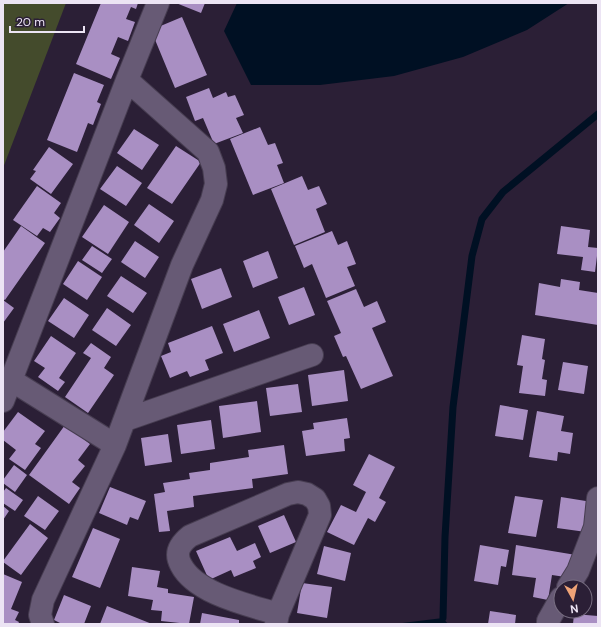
<svg xmlns="http://www.w3.org/2000/svg" width="601" height="627" font-family="'DM Sans',sans-serif">
	<rect width="100%" height="100%" fill="#2b1f36"/>
	<path fill="#444b2c" d="M3 3H66L3 168Z"/>
	<path fill="#001023" d="M237 3H569L527 30 463 57 394 76 320 85H251L224 31Z
		M443 618 448 624H394Z"/>
	<g fill="none" stroke-linecap="round" stroke-linejoin="round">
		<path stroke="#001023" stroke-width="7" d="M443 618 445 537 453 407 472 256 482 219 503 192 598 114"/>
	</g>
	<path fill="#a98fc3" d="M101 3H138L136 9 131 7 126 19 135 22 128 41 118 37 111 54 120 58 111 79 76 64Z
		M176 3H205L201 13Z
		M182 17 207 75 175 88 151 30Z
		M74 73 104 85 97 102 101 104 93 125 88 123 77 152 47 140Z
		M209 88 213 98 226 92 228 97 235 95 244 115 236 118 243 133 214 144 203 118 195 121 186 97Z
		M260 127 268 145 275 143 283 163 277 165 284 183 253 195 230 139Z
		M134 129 159 145 142 170 117 153Z
		M176 146 201 162 172 204 147 188Z
		M49 147 73 164 51 194 30 179 36 171 33 170Z
		M117 166 142 183 126 206 100 189Z
		M302 176 308 190 319 186 327 204 316 209 325 232 294 245 271 189Z
		M37 186 61 203 54 213 60 218 50 232 43 228 37 236 13 220Z
		M149 204 174 221 159 243 134 225Z
		M104 205 129 222 108 254 82 237Z
		M21 226 45 243 5 300 3 299V252Z
		M561 226 590 230 588 247 598 248 595 272 581 270 583 257 557 254Z
		M332 231 338 245 347 241 356 264 347 267 355 286 326 298 312 264 304 268 295 246Z
		M135 241 159 257 145 278 121 262Z
		M92 246 112 259 102 273 82 260Z
		M268 251 278 278 253 288 243 261Z
		M78 261 102 277 87 300 63 284Z
		M221 268 232 297 202 309 191 279Z
		M121 276 147 293 133 313 107 296Z
		M561 279 580 282 579 290 598 293V325L535 315 539 283 560 287Z
		M304 287 315 315 289 325 278 297Z
		M356 289 364 307 377 301 386 322 372 328 393 376 361 389 346 356 343 357 334 336 341 333 327 301Z
		M64 298 89 315 74 338 48 321Z
		M3 300 14 308 3 323Z
		M107 308 131 325 116 346 92 330Z
		M259 310 270 338 234 352 223 324Z
		M212 326 223 353 205 360 209 370 190 377 187 371 170 378 161 356 171 352 168 343Z
		M522 335 545 339 542 359 545 360 542 379 547 380 545 396 519 393 523 366 517 365Z
		M51 336 76 353 59 378 65 382 58 391 38 377 45 368 34 361Z
		M91 343 111 357 104 368 114 375 88 413 65 397 91 358 83 353Z
		M563 362 588 366 584 394 558 390Z
		M344 370 348 401 312 406 308 375Z
		M298 384 302 412 270 416 266 388Z
		M257 401 261 432 223 438 219 406Z
		M500 405 528 410 523 440 495 436Z
		M537 411 564 416 561 431 573 433 570 454 558 452 557 461 529 457Z
		M18 412 45 431 35 444 41 448 25 470 9 459 16 450 3 440V432Z
		M347 418 350 438 344 439 345 451 306 456 302 431 314 429 313 423Z
		M211 420 215 449 181 454 177 425Z
		M65 425 90 444 78 460 85 466 72 482 80 488 69 504 29 475Z
		M168 434 172 462 145 466 141 438Z
		M284 445 288 474 252 479 253 488 193 496 194 507 167 511 170 531 159 532 154 494 165 492 163 483 190 479 189 473 210 470V463L249 457 248 450Z
		M369 454 395 467 379 498 386 502 375 522 368 518 354 545 327 532 341 505 356 512 366 492 353 485Z
		M14 465 27 475 15 492 3 483V480Z
		M110 487 146 501 138 520 130 517 127 525 99 513Z
		M6 488 23 500 15 511 3 503V492Z
		M38 496 59 511 45 530 24 516Z
		M515 496 543 500 536 537 508 533Z
		M561 497 592 502 586 532 557 528Z
		M3 506 9 511 3 520Z
		M284 515 296 542 270 553 258 526Z
		M30 524 48 538 21 575 3 562V561Z
		M93 528 120 539 100 588 72 577Z
		M230 537 237 551 255 543 261 557 253 561 256 568 234 577 231 570 209 580 196 551Z
		M480 545 509 550 506 567 501 566 498 585 474 581Z
		M516 545 576 555 572 578 552 575 548 600 533 597 536 578 512 575Z
		M324 546 351 553 345 581 317 574Z
		M132 567 160 571 157 587 168 589V593L194 597 189 624 161 621 162 611 151 610 153 600 128 596Z
		M3 574 22 582 11 609 19 612 15 620 19 622 18 624H3Z
		M302 583 332 587 327 618 297 613Z
		M64 595 91 606 84 624H62L54 620Z
		M107 606 152 624H100Z
		M490 611 516 615 515 624H488Z
		M202 613 239 620V624H200Z
		M574 614 598 616V624H573Z"/>
	<g fill="none" stroke-linecap="round" stroke-linejoin="round">
		<defs>
			<path id="minor" d="M11 380 115 445
				M3 401 127 80 158 3
				M125 420 312 355
				M568 587 578 571 595 527 598 498
				M43 624 40 615 43 600 115 445 182 265 212 200 216 184 214 168 208 152 127 80
				M276 624 278 614 320 515 319 506 315 499 307 494 298 492 288 494 190 536C180 544 174 552 181 565 196 594 249 605 278 614
				M548 624V621L561 598"/>
		</defs>
		<use href="#minor" stroke="#473d51" stroke-width="24"/>
		<use href="#minor" stroke="#675a75" stroke-width="22"/>
	</g>
	<rect width="601" height="627" fill="none" stroke="#ece4f4" stroke-width="8"/>
	<g transform="translate(573 599) rotate(172)"><circle r="19" fill="#2b1f36" stroke="#786e82"/>
	<path d="M0-3L7 15L0 10L-7 15Z" fill="#efa377"/>
	<text y="-6" font-size="11" font-weight="bold" text-anchor="middle" fill="#ece4f4">N</text>
	</g>
	<path d="M10 26v6h74v-6" fill="none" stroke="#ece4f4" stroke-width="2"/>
	<text x="16" y="26" font-size="12" fill="#ece4f4" stroke="#2b1f36" stroke-width="3" paint-order="stroke">20 m</text>
</svg>
